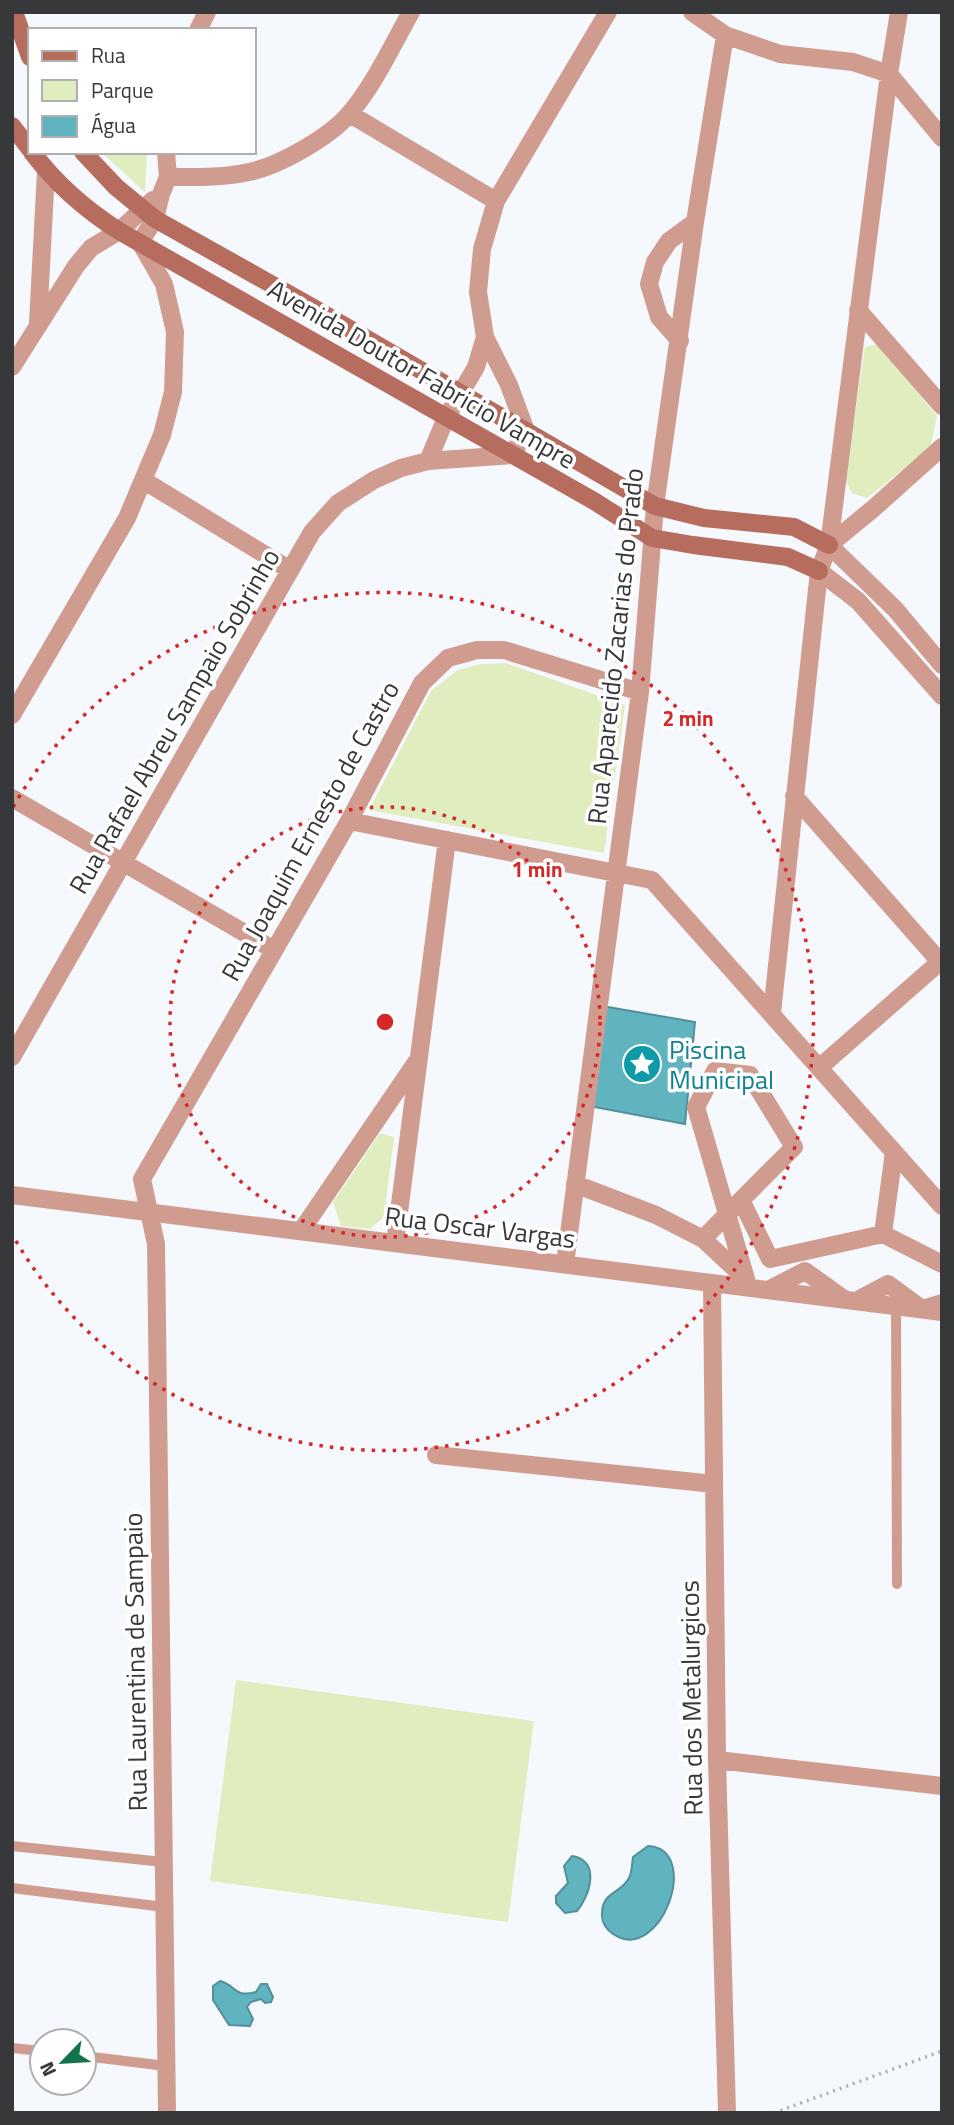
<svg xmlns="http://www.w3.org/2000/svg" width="954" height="2125" font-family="'Titillium Web',sans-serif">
	<rect width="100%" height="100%" fill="#f5f9fe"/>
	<path fill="#e0edbe" d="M101 152H147L145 192Z
		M878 344 937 416 930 448 867 498 852 493 845 480 865 347Z
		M506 663 625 705 604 853 369 810 431 691 458 670 481 664Z
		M380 1133 394 1137 384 1217 370 1229 341 1226 333 1202Z
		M236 1680 534 1721 508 1922 210 1881Z"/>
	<path fill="#5fb4c0" stroke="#538f98" stroke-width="2" d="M602 1006 695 1022 685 1124 589 1106Z
		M648 1846C703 1849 660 1966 613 1934 607 1930 602 1923 602 1916 601 1891 620 1895 629 1878 632 1872 632 1864 633 1857Z
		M572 1856C601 1860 590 1896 577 1911L565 1913 556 1903V1896L568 1883 564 1866Z
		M220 1981C237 1985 232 1998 256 1992L261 1984H267L273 1997 271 2002 265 2003 261 1999 251 2002 247 2007 253 2019 250 2026 229 2025 213 2000V1986Z"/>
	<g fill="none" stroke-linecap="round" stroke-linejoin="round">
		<path stroke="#aaaeb1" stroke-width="3.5" stroke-dasharray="2 5" stroke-linecap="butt" d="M774 2113 942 2051"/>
		<path stroke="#cf9c8f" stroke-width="10" d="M896 1306 897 1584
			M12 1846 163 1862
			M12 1888 164 1907
			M12 2048 42 2051
			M84 2056 166 2066"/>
		<path stroke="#cf9c8f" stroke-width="18" d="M692 12 725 35 780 54 853 62 889 74 942 138
			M198 30 207 12
			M350 114 496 201
			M168 177C195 177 222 178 249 172 279 166 330 137 350 113 375 83 392 46 411 12
			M858 310 942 406
			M38 323 46 171
			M680 341 659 317 649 284 655 262 669 241 695 222
			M12 367 76 266 91 248 119 231 153 200
			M428 461 446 418 476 367 485 337
			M143 480 290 570
			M829 545 874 508 942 447
			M12 715 127 518 162 435 173 392 175 332 164 284 140 242 155 219 161 194 168 177 166 152
			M794 796 942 964
			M12 798 274 950
			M349 821 652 880 942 1206
			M772 1013 819 571 829 545 889 74 899 12
			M12 1057 312 532 338 503 374 480 401 468 428 461 512 455 526 431 509 385 485 337 478 292 482 249 496 201 608 12
			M820 1067 942 960
			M575 1184 656 1215 703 1239 745 1278
			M741 1200 770 1259 883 1234 942 1264
			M301 1231 417 1061
			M883 1234 894 1152
			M703 1239C733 1208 764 1177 794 1147L750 1075 715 1071 696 1107 746 1279
			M395 1243 447 840
			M565 1264 640 692 655 506 695 222 725 35
			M712 1283 717 1760 727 2113
			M768 1290 805 1271 844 1299
			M856 1301 888 1284 922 1309 942 1303
			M436 1455 714 1484
			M717 1760 942 1786
			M167 2113 156 1244 142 1179 349 821 422 683 448 658 477 650H504L640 692"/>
		<path stroke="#cf9c8f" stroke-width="18" d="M829 545 895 609 942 665
			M819 571 858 601 942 696
			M12 1195 942 1312"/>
		<path stroke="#b76d5d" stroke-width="18" d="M14 12 30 57
			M12 126 30 149
			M32 152C56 184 86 210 119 231L594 501 652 538 693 545 788 557 819 571
			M83 152 116 187 155 219 312 307 655 506 704 518 794 527 829 545"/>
	</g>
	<g fill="none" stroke="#d62828" stroke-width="3.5" stroke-dasharray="3.5 7">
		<circle cx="385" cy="1022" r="215"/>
		<path d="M13 807A429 429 0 1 1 13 1236"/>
	</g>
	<defs>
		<symbol id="sight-disc" viewBox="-11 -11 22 22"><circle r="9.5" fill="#0f9aa8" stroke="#fff"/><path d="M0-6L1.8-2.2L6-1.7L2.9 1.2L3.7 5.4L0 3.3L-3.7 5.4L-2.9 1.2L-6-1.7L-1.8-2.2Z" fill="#fff"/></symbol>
	</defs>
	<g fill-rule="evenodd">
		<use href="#sight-disc" x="620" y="1042" width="44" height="44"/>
	</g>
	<g text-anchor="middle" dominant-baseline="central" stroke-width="7" stroke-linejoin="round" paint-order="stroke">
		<g font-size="26" fill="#36383a" stroke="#fff">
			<text transform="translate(422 374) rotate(30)">Avenida Doutor Fabricio Vampre</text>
			<text transform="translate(615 646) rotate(-84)">Rua Aparecido Zacarias do Prado</text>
			<text transform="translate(174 721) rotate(-60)">Rua Rafael Abreu Sampaio Sobrinho</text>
			<text transform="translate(310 831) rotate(-61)">Rua Joaquim Ernesto de Castro</text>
			<text transform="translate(480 1227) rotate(7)">Rua Oscar Vargas</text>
			<text transform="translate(135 1662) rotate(-91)">Rua Laurentina de Sampaio</text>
			<text transform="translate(691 1698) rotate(-91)">Rua dos Metalurgicos</text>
		</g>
		<g font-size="26" fill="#0d838f" stroke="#fff" text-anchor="start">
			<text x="669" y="1049">Piscina<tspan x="669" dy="30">Municipal</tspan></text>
		</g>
	</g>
	<circle cx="385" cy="1022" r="10" fill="#d62828" stroke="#fff" stroke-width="3.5"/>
	<g font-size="21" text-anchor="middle" font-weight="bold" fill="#d62828" stroke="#fff" stroke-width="7" stroke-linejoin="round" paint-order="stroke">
		<text x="688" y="726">2 min</text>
		<text x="537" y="877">1 min</text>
	</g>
	<rect width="954" height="2125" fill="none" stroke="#36383a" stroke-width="28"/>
	<rect x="28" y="28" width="228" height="126" fill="#ffffff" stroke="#afafb0" stroke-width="2"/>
	<rect x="42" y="51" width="35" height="10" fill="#b76d5d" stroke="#afafb0" stroke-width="2"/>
	<text x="91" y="63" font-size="21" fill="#36383a">Rua</text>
	<rect x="42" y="80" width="35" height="21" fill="#e0edbe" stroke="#afafb0" stroke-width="2"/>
	<text x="91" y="98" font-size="21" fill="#36383a">Parque</text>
	<rect x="42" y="116" width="35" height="21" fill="#5fb4c0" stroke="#afafb0" stroke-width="2"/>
	<text x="91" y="133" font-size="21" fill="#36383a">Água</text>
	<g transform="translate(63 2062) rotate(245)"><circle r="33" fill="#ffffff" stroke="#afafb0" stroke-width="2"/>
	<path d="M0-5L12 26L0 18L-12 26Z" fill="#13734a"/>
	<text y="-10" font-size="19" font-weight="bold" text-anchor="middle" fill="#36383a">N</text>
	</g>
</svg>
